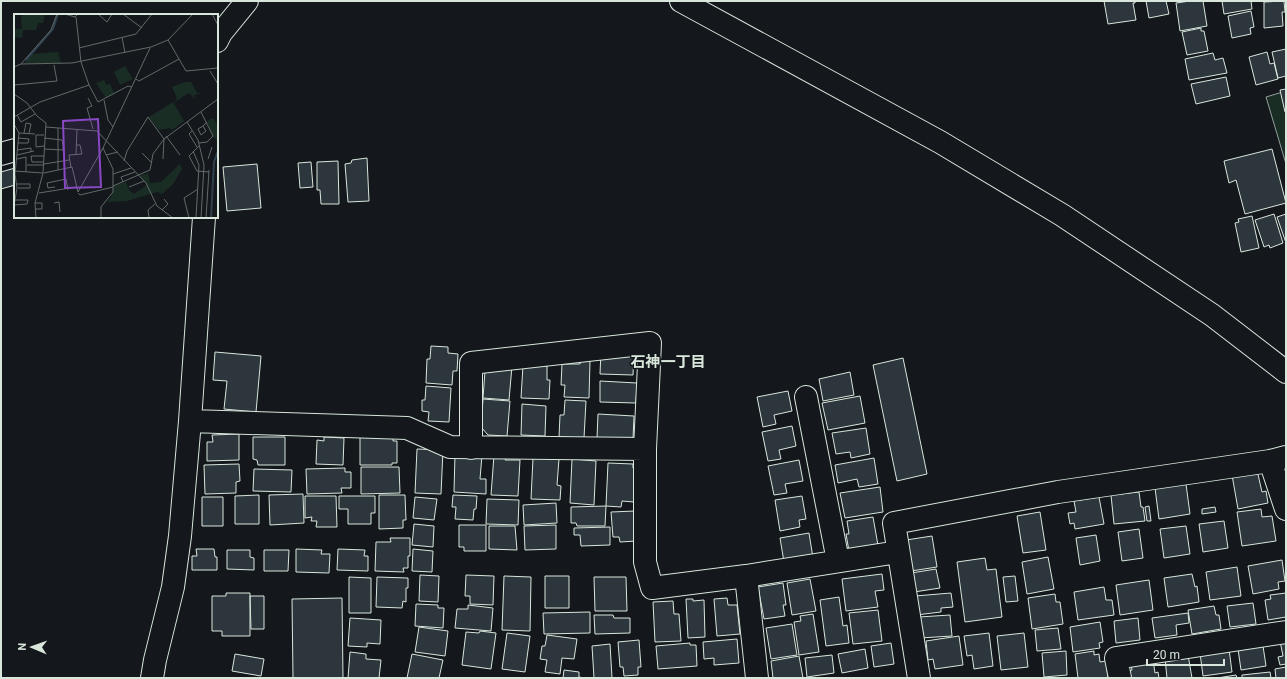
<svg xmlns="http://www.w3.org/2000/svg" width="1287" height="679" font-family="Roboto,'Noto Sans JP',sans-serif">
	<rect width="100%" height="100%" fill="#14181c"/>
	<path fill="#1a2d24" stroke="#939e99" d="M1286 91V164L1266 97Z"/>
	<path fill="#2c363c" stroke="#d8e6dc" d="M1104 1H1135V3H1133L1136 20 1108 24Z
		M1146 1H1166L1169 14 1149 18Z
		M1190 1H1203L1207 26 1180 31 1176 3Z
		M1222 1H1251L1252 9 1224 14Z
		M1284 1 1285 12H1282L1283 26 1264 28V2Z
		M1251 11 1254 27 1250 28 1251 34 1232 38 1228 16Z
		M1201 28V31H1204L1208 51 1187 55 1182 32Z
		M1286 49V76L1278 78 1272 52Z
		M1267 52 1270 64 1274 63 1278 79 1256 85 1249 57Z
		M1213 53 1215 60 1223 58 1227 73 1189 80 1185 59Z
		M1226 77 1230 96 1196 104 1191 84Z
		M1286 89V112H1285L1280 90Z
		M1272 149 1286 203 1245 214 1236 180 1229 183 1224 161Z
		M367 158 369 201 348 202 345 164 351 163 352 160Z
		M338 161 339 204H321L320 190H317V162Z
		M311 162 313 187 300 188 298 163Z
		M257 164 261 208 227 211 223 167Z
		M15 168V185L1 189V172Z
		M1274 214 1283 243 1270 248 1269 245 1264 247 1255 220Z
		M1286 214V243L1277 217Z
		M1252 216 1259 248 1241 252 1235 223 1239 222 1238 219Z
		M431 346 448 347V353L458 354 457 371H453L452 385 426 383 427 359H430Z
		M601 351H634L633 375 600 374Z
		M215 352 261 356 256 412 224 409 227 381 213 380Z
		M903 358 927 474 897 481 873 365Z
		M581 361H590L589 398 564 397 565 385H561L562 364H580Z
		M523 365 547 366V380H550L549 399 521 398Z
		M512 366 509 400 483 398 485 371Z
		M850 372 854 395 823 401 819 379Z
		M600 381 637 383 636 403 600 402Z
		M426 386 451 388 449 422 428 421 429 412 422 411V400H425Z
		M788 391 792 411 774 415 776 424 763 427 757 397Z
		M860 396 865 423 828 430 822 403Z
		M483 399 510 401 507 436 488 435 481 427Z
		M565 400 586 401 584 438 559 437 560 415H564Z
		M522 404 546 406 545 436 521 435Z
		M598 414 634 416 633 439 597 438Z
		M792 426 796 446 779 450 781 459 768 461 762 432Z
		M866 428 870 454 851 458 850 452 836 454 832 433Z
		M239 434V460L207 461V442H213L212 435Z
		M253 437H285V465H258L257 460 253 459Z
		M324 437 344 438 343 465 316 464 317 440 324 441Z
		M360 437H393V441H397V463H392V465H360Z
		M417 449 443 450 441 494 415 493Z
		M455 454 482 455 480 479H486V494L454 492Z
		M494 455 506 456 505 460H520L518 496 491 495Z
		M533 458 559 459 557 485 561 486 560 500 531 499Z
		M874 458 878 484 859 487 857 479 838 483 835 465Z
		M572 459 596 461 594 505 570 503Z
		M799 460 803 481 785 484 787 493 774 495 768 466Z
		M608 463 633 464V468L636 469 634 502 622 501 621 507 606 506Z
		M239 464 240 481 236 482V493L205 494 204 465Z
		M361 467H399L400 493 361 494Z
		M345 468V472H351V488H341L342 493 307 494 306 469Z
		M254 469 292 470 291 492 253 491Z
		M1257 470 1262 492 1266 491 1268 503 1238 509 1232 475Z
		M1186 484 1190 514 1159 519 1155 488Z
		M880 487 883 512 845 518 840 493Z
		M1139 492 1141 507H1143L1145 521 1114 524 1111 495Z
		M303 494 304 523 270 525 269 495Z
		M259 495V524H235V496Z
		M379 495H405L406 520H403V528L379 529Z
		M453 495 477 496 476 509H474L473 520 455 519 456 507H452Z
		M305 496H336L337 527H316L317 521H311L312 517 305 518Z
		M339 496H375V513H371V524H348V509H339Z
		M802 496 806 519 799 520 800 527 780 531 775 500Z
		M202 497H223V526H202Z
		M415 497 437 499 434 520 413 518Z
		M1099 497 1104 524 1075 529 1074 523 1070 524 1068 513 1076 512 1074 501Z
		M487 499 519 500 518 525 486 524Z
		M556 503 557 523 524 525 523 505Z
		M606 506 605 526H577L576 523H571V507Z
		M1149 506 1151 521H1147L1145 507Z
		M1215 507 1216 512 1202 514V509Z
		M1261 509 1262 517 1272 516 1276 541 1242 546 1237 512Z
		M635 511 637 541 620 542 619 537H613L611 512Z
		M1040 512 1046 550 1023 553 1017 516Z
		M873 517 879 551H849L846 534H849L847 521Z
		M1224 521 1228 548 1203 552 1199 524Z
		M414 524 434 526 433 547 412 545Z
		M459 525H486V551H464V547H459Z
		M556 525V549L525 550 524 526Z
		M489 526H515L517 550 489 549Z
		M1186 526 1190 554 1164 558 1160 529Z
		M610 527V545L581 546 580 535H574V528Z
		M1139 529 1143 558 1122 561 1118 532Z
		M809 533 813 558 784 562 780 538Z
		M1096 535 1100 561 1080 565 1076 538Z
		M932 536 937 567 911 571 906 540Z
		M390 538H410V556H408V568H403L404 572 375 571 376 542H391Z
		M196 549H214L215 557H217V570H192V556H197Z
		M296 549 322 550 321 554H330L329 573 296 572Z
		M338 549 365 550 364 556H368V571L337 570Z
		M413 549 433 551 432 572 412 571Z
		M227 550H250V557L254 558V570L227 569Z
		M264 550H289L288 571H264Z
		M1048 557 1054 589 1027 594 1022 562Z
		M985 558 987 570 996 569 1002 617 965 622 957 562Z
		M1282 560 1285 581 1278 582 1279 589 1253 594 1248 566Z
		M1237 567 1241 596 1210 600 1206 572Z
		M936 569 940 588 914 592 911 573Z
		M882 574 884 590 875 591 878 607 846 611 842 579Z
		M1192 574 1195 587 1197 586 1199 602 1168 607 1164 578Z
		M420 575 439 576 438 602 419 601Z
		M466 575 494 576 493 605 470 604V596H465Z
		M504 576 531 577 530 631 502 630Z
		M545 576H569V608H545Z
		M1015 576 1018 601 1006 602 1003 577Z
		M349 577 371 578V613H349Z
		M377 577 408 578V588H406V602L403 601 402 608 376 607Z
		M594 577H626L627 611H595Z
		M810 579 816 611 792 615 787 583Z
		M1149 580 1153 610 1120 615 1116 585Z
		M783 583 786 605H783L785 616 764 619 758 587Z
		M1104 587 1106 600H1112L1114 615 1078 620 1074 592Z
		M226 593H250V636H222V631H212V596H226Z
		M951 593 953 607 941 608V612L916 615 915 596Z
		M1286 593V617L1268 620 1265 600 1271 599 1270 595Z
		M1055 594 1056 602H1060L1063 624 1032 629 1028 598Z
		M250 596H264V629H251Z
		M839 597 843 626 847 625 849 643 826 646 820 600Z
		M342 598 343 678H293L292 599Z
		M727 598 728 605H737L740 634 717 636 714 599Z
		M686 599H693V601L704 600 705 637 688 638Z
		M673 601 674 614H679L681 641 655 642 653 602Z
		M1253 603 1256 624 1230 627 1227 606Z
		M416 604 438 605V608H444L443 628 415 626Z
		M468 605 493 608 491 631 455 628 457 609H468Z
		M1214 606 1216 615H1219L1221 629 1192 634 1188 610Z
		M878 610 882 641 853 644 849 613Z
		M590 612V633L544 634 543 613Z
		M1188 613 1189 623 1176 625 1177 635 1155 638 1152 618Z
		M813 614 819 652 799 655 794 622 801 621 800 616Z
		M594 615H613L614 618H630V633L595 634Z
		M950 615 952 636 920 638 919 617Z
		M350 618 381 620 380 644 367 643V647L348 646Z
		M1138 618 1140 640 1116 643 1114 621Z
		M1100 622 1103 642 1099 643 1100 648 1073 652 1070 627Z
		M792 624 797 655 771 659 766 628Z
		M419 627 448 631 445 656 415 652Z
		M1058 628 1061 649 1037 651 1035 630Z
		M480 631 496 633 491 669 462 665 466 632 479 633Z
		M507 633 530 636 525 672 502 669Z
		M989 633 993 666 974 669 972 655 967 656 964 636Z
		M1024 633 1028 667 1001 670 997 636Z
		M547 635 577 639 574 659 562 658 560 674 545 672 547 660 540 659 542 646H545Z
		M959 636 963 665 935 669 933 659 928 660 926 641Z
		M737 639 739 663 714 665V658L704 659 703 642Z
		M639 640 641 667H638V675L624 676 623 667H620L618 642Z
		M1286 640V664L1280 665 1278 657 1283 656 1280 641Z
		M690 643V645H696L697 666 658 669 656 646Z
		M891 643 894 664 874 667 871 646Z
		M610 644 612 678H594L592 646Z
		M1263 646 1266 666 1241 670 1238 649Z
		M865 649 868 668 842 673 838 654Z
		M1229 649 1232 672 1203 676 1200 653Z
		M1066 651 1067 675 1044 677 1042 653Z
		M1094 651V655L1099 654 1100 662 1106 661 1108 678H1078L1075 654Z
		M350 652 366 654V659L381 660 379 678H348Z
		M235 654 264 659 261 676 232 671Z
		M412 654 443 660 439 678H407Z
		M832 655 834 673 807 677 805 658Z
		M1188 655 1192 678H1167L1165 658Z
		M799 656 803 678H773L771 661Z
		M1153 660 1155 673 1158 672 1159 678H1130L1129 671 1132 670 1131 664Z
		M1286 667V678H1276L1275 669Z
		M564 670 579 672V677L584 678H563Z
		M1270 672 1271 678H1242V675Z
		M1236 675 1237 678H1217Z"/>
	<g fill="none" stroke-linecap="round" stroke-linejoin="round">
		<defs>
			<path id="street" d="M217 41 221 33 247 1
				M1 154 15 150
				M806 397 838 561
				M190 421 407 428 450 447 645 449
				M471 448V363L650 343 645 449V562L652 588 746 576 898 552
				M1270 461 1286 509
				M746 576 757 678
				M152 678 155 660 173 587 180 536 190 421 204 217
				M919 678 894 523 1058 492 1270 461 1286 457
				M1120 678 1116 658 1286 632"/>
			<path id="secondary" d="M681 1 940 142 1062 215 1212 315 1286 372"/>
		</defs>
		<use href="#street" stroke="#d8e6dc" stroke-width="24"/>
		<use href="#secondary" stroke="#d8e6dc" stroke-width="24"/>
		<use href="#street" stroke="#14181c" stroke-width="22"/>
		<use href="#secondary" stroke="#14181c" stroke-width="22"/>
	</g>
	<g text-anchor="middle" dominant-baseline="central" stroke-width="3" stroke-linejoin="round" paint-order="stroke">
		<g font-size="15" font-weight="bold" fill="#d8e6dc" stroke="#14181c">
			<text x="668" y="362">石神一丁目</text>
		</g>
	</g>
	<g transform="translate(14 14)">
		<rect width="204" height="204" fill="#14181c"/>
		<path d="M10 0 31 1 29 9H24L22 16H9L8 24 0 23V15H8L7 3ZM44 38 47 49H10L19 40ZM111 52 119 65 106 71 100 58ZM90 66 92 71 96 70 100 79 92 84 82 69ZM171 68H177L183 79H188L180 81 181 86 176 79 173 80 161 88 163 84 158 73ZM159 88 170 107 158 116 156 114 145 116 135 103ZM199 104 204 111V126L199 123 193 107ZM166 150 168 155 159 170 148 180 143 178 113 187 93 188 97 184 100 172 112 168 115 176 120 180 133 171 126 162 134 159 136 169 147 168Z" fill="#1a2d24"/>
		<path fill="none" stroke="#2f3f4d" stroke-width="2" d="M12 46 39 15 44 0M197 204 200 148 204 137"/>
		<path fill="none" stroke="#626a69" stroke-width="1" d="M51 0 61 3 64 0M84 0 93 8 98 0M109 0 128 14M198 0 204 11M62 3 67 48 75 71 84 88 114 72 118 73M108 23 111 39M154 26 172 57 204 54M65 34 122 20 138 0M7 50 37 16 43 0M0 53 7 50 58 49 137 33 154 26 179 0M196 57 204 70M122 65 125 67 165 45M0 71 43 67 40 51M0 80 13 89 23 102 32 109 29 159 21 189 22 204M74 84 78 92 73 94 79 115M90 86 94 106 99 113M3 101 7 108 21 100M0 103 26 88 75 71M173 108 184 126 190 151 187 204M0 110 5 119 1 160 3 174 0 192M189 112 192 117 187 121 184 115 189 112 193 108M32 113 83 117 132 169 143 192 159 204M178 117 175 120 183 133M5 119 21 120M10 119 12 109 17 110 15 119M152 122 166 141M4 124 15 125 14 129H4M185 129 193 128 199 122 187 98M30 132 22 133V121H30M185 132 175 142 183 157 195 158M30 135 49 136V131L48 126 30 124M3 136 17 134V138M179 137 185 151 182 204M128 139 137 148M62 140 63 116M3 141 20 137M92 141 104 138M30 142H17L18 148H30M3 145 12 143V158M194 145 198 133M110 147 113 137 134 103 150 125 149 145M30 150 55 146M13 151H30M57 154 55 141 68 140 66 131H62M44 156V114M0 157 29 159M30 159 58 153 64 178M99 160 117 154M109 168 107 163 121 158M2 170H16V174H4M99 172 136 156 139 140 150 125 204 85M41 173 34 174 33 169 52 165 54 176M115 173 130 167M64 178 89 134 136 34M25 179 62 173M64 179 66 181 99 173M21 189H28V195H21M40 189 45 188 46 198M0 191 13 190 14 186H1M148 196 154 190 150 185M87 204V193L99 178V155L89 134M135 204 134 196 141 190M175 204 170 184 184 175M192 204 195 156"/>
		<path fill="#8948c3" fill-opacity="0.15" stroke="#8948c3" stroke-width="2" d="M84 105 87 173 51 174 49 107Z"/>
		<rect width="204" height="204" fill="none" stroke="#d8e6dc" stroke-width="2"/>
	</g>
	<rect width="1287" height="679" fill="none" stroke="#d8e6dc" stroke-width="4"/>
	<g transform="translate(32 647) rotate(272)" stroke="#14181c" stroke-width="3" paint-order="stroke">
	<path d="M0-3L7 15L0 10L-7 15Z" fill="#d8e6dc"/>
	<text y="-6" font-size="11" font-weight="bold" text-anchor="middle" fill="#d8e6dc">N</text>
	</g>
	<path d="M1147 659v6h77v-6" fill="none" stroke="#d8e6dc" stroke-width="2"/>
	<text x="1153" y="659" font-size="12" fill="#d8e6dc" stroke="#14181c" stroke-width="3" paint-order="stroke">20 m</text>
</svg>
